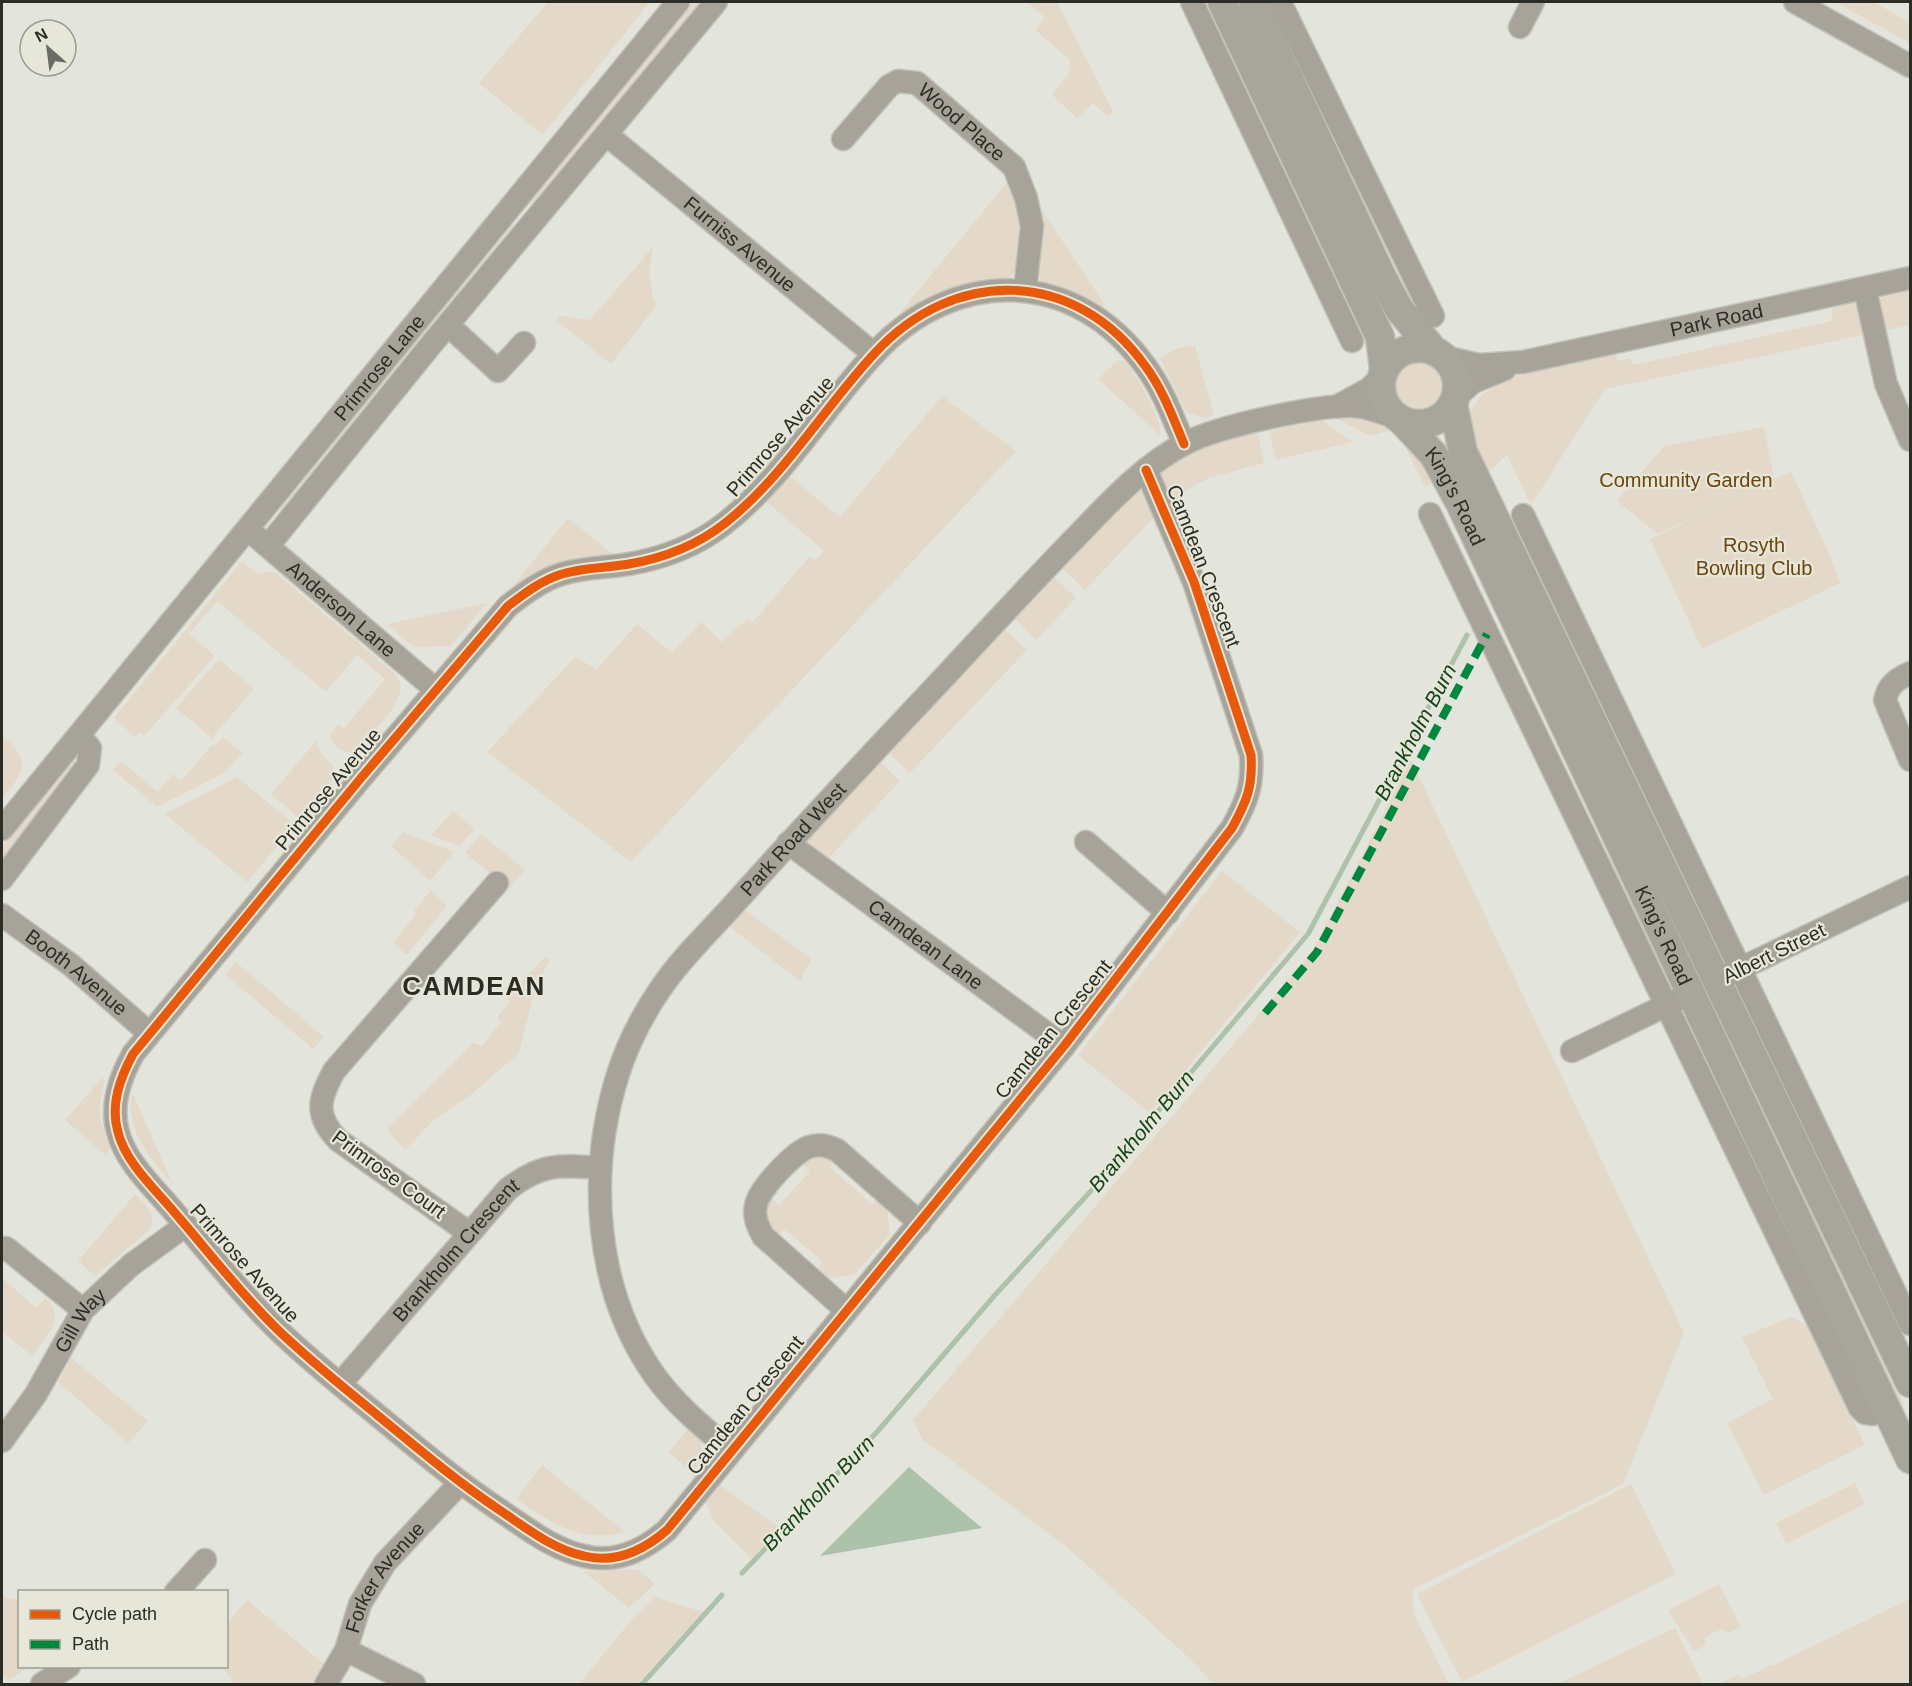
<svg xmlns="http://www.w3.org/2000/svg" width="1912" height="1686" font-family="Arial,sans-serif">
	<rect width="100%" height="100%" fill="#e3e4dc"/>
	<path fill="#e4d9c9" d="M548 2H650L543 135 479 83Z
		M692 2H704L534 208 528 203Z
		M1026 2H1057L1113 111 1108 117 1093 103 1077 118 1052 95 1069 73 1071 61 1035 30 1045 17Z
		M1835 2H1874L1910 23V43Z
		M1009 180C1018 205 1034 249 1014 273 1006 284 991 279 979 281 950 285 923 301 898 315Z
		M1039 206 1103 302 1104 311 1060 288 1042 283C1035 271 1040 224 1039 206Z
		M513 224 517 228 281 514 279 507Z
		M653 247C648 269 649 285 656 306L611 364 556 320 560 316 590 320Z
		M1910 289V325L1881 332 1877 308 1881 298Z
		M1860 297 1868 334 1605 389 1531 505 1507 455 1486 474C1479 458 1464 435 1469 417 1481 370 1575 363 1616 353L1618 361 1631 358 1633 365 1831 321 1833 305Z
		M1195 345 1214 416 1203 418 1186 412 1160 358 1178 348Z
		M1392 386a27 27 0 1 1 54 0a27 27 0 1 1-54 0Z
		M1118 360 1126 362C1136 377 1163 418 1160 435L1098 379Z
		M942 396 1016 451 631 862 487 752 575 657 597 669 637 624 672 653 701 622 722 642 747 619 752 623 810 556 815 560 824 551 767 502 788 475 840 517Z
		M1352 413 1372 419 1391 430 1370 436 1334 417Z
		M1321 420 1353 442 1276 460 1269 431Z
		M1764 427 1774 479 1791 472 1830 555 1840 583 1702 649 1650 539 1739 496 1658 534 1617 501 1664 446Z
		M1258 433 1264 463 1208 478 1171 500 1160 481V473C1190 449 1221 441 1258 433Z
		M1402 440 1439 480 1425 487Z
		M1144 490 1158 513 1085 590 1062 568 1131 493Z
		M568 518 615 556C571 562 551 564 512 587Z
		M242 561 258 574 267 571 276 573 393 672C396 676 399 680 400 684 405 704 367 738 354 753 341 752 335 749 330 736L338 724 344 728 385 679 357 655 326 692 217 601 189 634 215 656 145 735 140 732 135 737 114 718Z
		M1053 576 1076 598 1036 640 1013 617Z
		M487 603 451 646 414 647 387 624Z
		M1003 627 1027 650 910 773 886 750Z
		M219 659 254 689 212 738 176 708Z
		M2 736C33 761 24 772 2 799Z
		M223 737 243 753 224 773 157 807 113 770 121 761 158 792 173 774 181 781 213 744 215 746Z
		M316 741C319 758 334 761 336 774L300 819 271 794Z
		M877 759 900 781 825 862 807 850 805 834Z
		M73 760 75 762 67 780 2 863V847Z
		M1411 760 1684 1333 1623 1484 1413 1589V1612L1449 1684H1214L1189 1658 1068 1548 947 1457 923 1441 913 1420 1312 952Z
		M237 777 295 825 247 882 165 814Z
		M453 811 475 829 459 846 431 835Z
		M403 832 454 852 430 881 391 846Z
		M481 834 525 870 509 889 465 853Z
		M1222 871 1300 932 1150 1113 1078 1055Z
		M431 890 447 906 407 955 393 943 416 914 414 911Z
		M744 909 811 959 800 981 727 925Z
		M545 957 550 960 536 985 519 1053 473 1093 432 1122 405 1150 387 1130 473 1043 482 1046 501 1022 497 1017 510 1002 506 998Z
		M236 962 324 1037 313 1049 225 974Z
		M1723 1020 1904 1404 1899 1407 1715 1023Z
		M102 1078 105 1080C97 1106 98 1124 111 1148L105 1155 65 1120Z
		M132 1092 173 1185C149 1157 125 1131 132 1092Z
		M809 1153 837 1158 830 1167 872 1204 881 1195 886 1200 890 1234 854 1275 821 1279 814 1273 823 1262 784 1229 776 1238 768 1231 763 1201 768 1195 779 1205 810 1171 799 1160Z
		M135 1194C147 1206 157 1213 149 1230L95 1276 78 1261Z
		M2 1278 36 1308 46 1298C67 1318 46 1337 32 1356L2 1331Z
		M1791 1317 1808 1326 1865 1445 1764 1495 1727 1423 1773 1399 1742 1337Z
		M71 1358 148 1421 128 1443 58 1382Z
		M688 1429 701 1440 702 1461 693 1473 668 1452Z
		M542 1465 625 1532C580 1544 552 1523 516 1499Z
		M716 1482 780 1528 752 1559 714 1521 704 1498Z
		M1855 1483 1865 1504 1786 1544 1776 1523Z
		M1631 1484 1676 1574 1462 1682 1417 1594Z
		M628 1569 639 1570 655 1584 629 1608 583 1571 598 1572Z
		M1719 1584 1741 1627 1729 1633 1722 1629 1705 1637 1706 1645 1694 1651 1668 1610Z
		M2 1594 7 1598 19 1600 20 1666 29 1667 8 1680 2 1674Z
		M656 1597 703 1612 637 1684H579L634 1617Z
		M1910 1599V1684H1719L1739 1674 1742 1679 1771 1665 1772 1666Z
		M247 1600 324 1664 311 1684H235L222 1667 226 1666 227 1623Z
		M1675 1628 1703 1684H1557Z"/>
	<path fill="#acc2aa" d="M909 1467 982 1528 820 1556Z"/>
	<g fill="none" stroke-linecap="round" stroke-linejoin="round">
		<path stroke="#acc2aa" stroke-width="5" d="M742 1573 877 1432 995 1295 1089 1193 1308 934 1467 635
			M642 1684 722 1595"/>
		<defs>
			<g id="minor">
				<path d="M1192 2 1352 341"/>
				<path d="M1280 2 1433 316"/>
				<path d="M1795 2 1910 66"/>
				<path d="M1520 27 1533 2"/>
				<path id="s1" d="M607 135 874 354"/>
				<path id="s2" d="M843 139 889 86 898 81 917 83 1014 167 1026 198 1032 226 1025 290"/>
				<path d="M1865 289 1886 384 1910 440"/>
				<path d="M448 325 498 371 524 343"/>
				<path id="s3" d="M1444 357 1479 365 1523 362 1910 278"/>
				<path d="M1455 398 1473 382 1505 369"/>
				<path d="M1338 406 1369 389 1381 377"/>
				<path d="M1146 470 1194 582 1251 755C1253 786 1247 801 1232 828L1064 1046 667 1530C644 1550 616 1564 584 1556 552 1549 525 1527 498 1509 455 1480 416 1447 376 1414 343 1387 308 1359 277 1329 240 1293 208 1251 175 1213 156 1190 125 1162 118 1132 110 1105 120 1078 133 1054L361 778 508 606C525 593 542 580 562 574 584 567 607 568 629 564 664 558 697 545 724 524 784 477 823 409 874 354 954 266 1076 268 1146 367 1163 390 1173 418 1184 444"/>
				<path d="M1430 514 1860 1408 1865 1413 1873 1414 1887 1408"/>
				<path d="M1523 515 1910 1324"/>
				<path id="s4" d="M257 537 435 689"/>
				<path d="M268 546 430 346 716 2"/>
				<path d="M1910 673C1897 679 1888 685 1885 700L1910 760"/>
				<path id="s5" d="M2 829 678 2"/>
				<path d="M1086 842 1168 913"/>
				<path id="s6" d="M788 843 1064 1046"/>
				<path d="M2 879 88 765 90 748 80 736"/>
				<path id="s7" d="M2 915 71 965 149 1033"/>
				<path d="M1727 975 1910 887"/>
				<path d="M1572 1051 1679 999"/>
				<path d="M469 1233 338 1140C314 1115 319 1099 334 1071L497 883"/>
				<path d="M6 1248 83 1310"/>
				<path d="M846 1310 763 1236C758 1226 753 1217 756 1205 759 1189 794 1152 809 1147 820 1143 827 1146 837 1150L920 1223"/>
				<path id="s8" d="M340 1384 508 1189C542 1163 559 1165 600 1168"/>
				<path id="s9" d="M2 1441 36 1394 83 1310 131 1265 186 1225"/>
				<path id="s10" d="M730 1450C704 1428 675 1404 655 1376 594 1290 587 1173 618 1074 628 1043 643 1014 661 988 682 957 711 930 735 903 800 830 867 759 934 688 982 637 1029 585 1078 535 1110 502 1143 465 1186 443 1219 426 1316 405 1353 406 1369 407 1383 413 1397 418"/>
				<path d="M176 1592 205 1560"/>
				<path d="M346 1650 414 1684"/>
				<path d="M42 1684 69 1666"/>
				<path id="s11" d="M326 1684 346 1650 360 1604 385 1563 460 1483"/>
			</g>
			<g id="major">
				<path d="M1222 2 1380 337 1384 369"/>
				<path d="M1253 2 1382 277 1399 309 1434 351"/>
				<circle cx="1419" cy="386" r="38"/>
				<path d="M1453 404 1463 452 1910 1383"/>
				<path id="s12" d="M1402 421 1434 455 1460 503 1910 1459"/>
			</g>
		</defs>
		<use href="#minor" stroke="#c1c2bc" stroke-width="25"/>
		<use href="#major" stroke="#c1c2bc" stroke-width="31"/>
		<use href="#minor" stroke="#a7a398" stroke-width="22"/>
		<use href="#major" stroke="#a8a59a" stroke-width="28"/>
		<path stroke="#00873e" stroke-width="8" stroke-dasharray="15 8" stroke-linecap="butt" d="M1265 1013 1317 952 1487 634"/>
		<defs>
			<path id="cycleway" d="M1146 470 1194 582 1251 755C1253 786 1247 801 1232 828L1064 1046 667 1530C644 1550 616 1564 584 1556 552 1549 525 1527 498 1509 455 1480 416 1447 376 1414 343 1387 308 1359 277 1329 240 1293 208 1251 175 1213 156 1190 125 1162 118 1132 110 1105 120 1078 133 1054L361 778 508 606C525 593 542 580 562 574 584 567 607 568 629 564 664 558 697 545 724 524 784 477 823 409 874 354 954 266 1076 268 1146 367 1163 390 1173 418 1184 444"/>
		</defs>
		<use href="#cycleway" stroke="#e6e7d8" stroke-width="13"/>
		<use href="#cycleway" stroke="#e8590c" stroke-width="9"/>
	</g>
	<g text-anchor="middle" dominant-baseline="central" stroke-width="4.5" stroke-linejoin="round" paint-order="stroke">
		<g font-size="20" fill="#2c2c27" stroke="#e6e7d8">
			<text stroke="none"><textPath href="#s2" startOffset="159">Wood Place</textPath></text>
			<text stroke="none"><textPath href="#s1" startOffset="172">Furniss Avenue</textPath></text>
			<text stroke="none"><textPath href="#s3" startOffset="278">Park Road</textPath></text>
			<text stroke="none"><textPath href="#s5" startOffset="596">Primrose Lane</textPath></text>
			<text transform="translate(780 436) rotate(-49)">Primrose Avenue</text>
			<text stroke="none"><textPath href="#s12" startOffset="93">King's Road</textPath></text>
			<text transform="translate(1204 566) rotate(69)">Camdean Crescent</text>
			<text stroke="none"><textPath href="#s4" startOffset="111">Anderson Lane</textPath></text>
			<text transform="translate(328 789) rotate(-50)">Primrose Avenue</text>
			<text stroke="none"><textPath href="#s10" startOffset="716">Park Road West</textPath></text>
			<text stroke="none"><textPath href="#s12" startOffset="579">King's Road</textPath></text>
			<text stroke="none"><textPath href="#s6" startOffset="171">Camdean Lane</textPath></text>
			<text transform="translate(1774 953) rotate(-26)">Albert Street</text>
			<text stroke="none"><textPath href="#s7" startOffset="94">Booth Avenue</textPath></text>
			<text transform="translate(1053 1029) rotate(-51)">Camdean Crescent</text>
			<text transform="translate(389 1174) rotate(36)">Primrose Court</text>
			<text stroke="none"><textPath href="#s8" startOffset="177">Brankholm Crescent</textPath></text>
			<text transform="translate(245 1263) rotate(48)">Primrose Avenue</text>
			<text stroke="none"><textPath href="#s9" startOffset="144">Gill Way</textPath></text>
			<text transform="translate(745 1405) rotate(-51)">Camdean Crescent</text>
			<text stroke="none"><textPath href="#s11" startOffset="123">Forker Avenue</textPath></text>
		</g>
		<g font-size="20" fill="#6c450d" stroke="#e6e7d8">
			<text x="1686" y="480">Community Garden</text>
			<text x="1754" y="545">Rosyth<tspan x="1754" dy="23">Bowling Club</tspan></text>
		</g>
		<g font-size="21" font-style="italic" fill="#144319" stroke="#e6e7d8">
			<text transform="translate(1415 732) rotate(-62)">Brankholm Burn</text>
			<text transform="translate(1141 1131) rotate(-50)">Brankholm Burn</text>
			<text transform="translate(818 1493) rotate(-46)">Brankholm Burn</text>
		</g>
		<g font-size="26" font-weight="bold" letter-spacing="1.5" fill="#2c2c27" stroke="#e6e7d8">
			<text x="474" y="986">CAMDEAN</text>
		</g>
	</g>
	<rect width="1912" height="1686" fill="none" stroke="#2c2c27" stroke-width="6"/>
	<rect x="18" y="1590" width="210" height="78" fill="#e6e7d8" stroke="#9c9c91" stroke-width="1.5"/>
	<rect x="30" y="1610" width="30" height="9" fill="#e8590c" stroke="#9c9c91" stroke-width="1.5"/>
	<text x="72" y="1620" font-size="18" fill="#2c2c27">Cycle path</text>
	<rect x="30" y="1640" width="30" height="9" fill="#00873e" stroke="#9c9c91" stroke-width="1.5"/>
	<text x="72" y="1650" font-size="18" fill="#2c2c27">Path</text>
	<g transform="translate(48 48) rotate(332)"><circle r="28" fill="#e6e7d8" stroke="#9c9c91" stroke-width="1.5"/>
	<path d="M0-4.5L10 22L0 15L-10 22Z" fill="#6c6c66"/>
	<text y="-9" font-size="16" font-weight="bold" text-anchor="middle" fill="#2c2c27">N</text>
	</g>
</svg>
